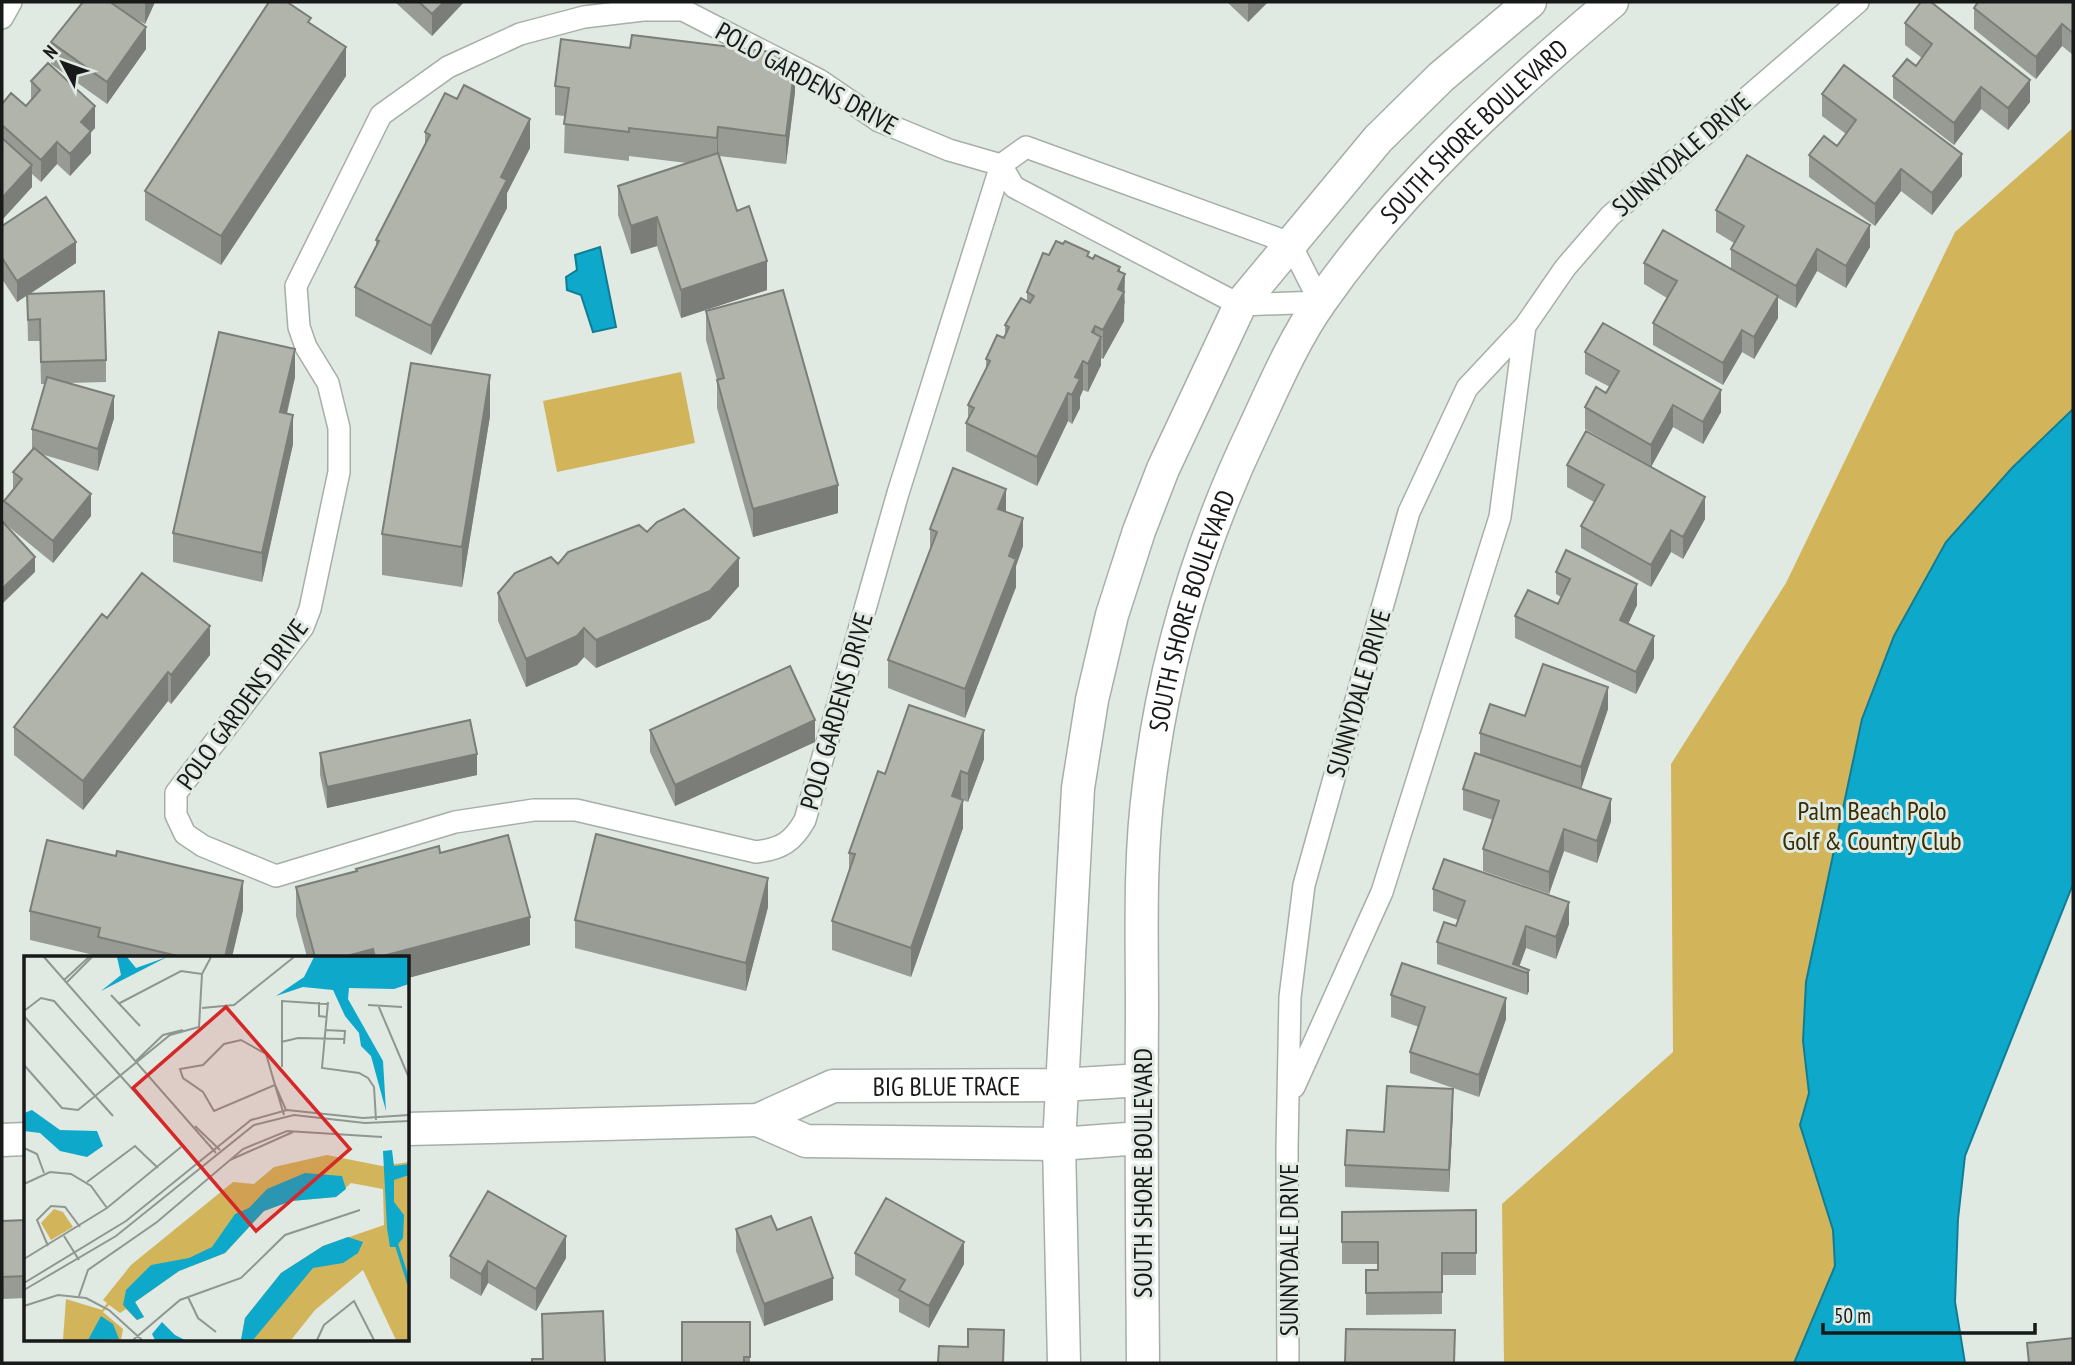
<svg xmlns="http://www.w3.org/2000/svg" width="2075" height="1365" font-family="'PT Sans Narrow',sans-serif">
	<rect width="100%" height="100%" fill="#e0e9e2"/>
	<path fill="#d2b55a" d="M2073 128V884L1965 1156 1958 1219 1955 1302 1965 1363H1504L1502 1204 1673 1052 1671 764 1786 583 1955 232Z
		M681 372 695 443 557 472 543 401Z"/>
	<path fill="#0ea8cb" stroke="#117d95" stroke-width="2" d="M600 247 616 327 593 332 581 295 567 290 566 277 577 270 575 255Z
		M2073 409V884L1965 1156 1958 1219 1955 1302 1965 1363H1794L1835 1266 1833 1230 1800 1125 1809 1093 1803 1041 1806 982 1862 719 1894 636 1946 542 2012 468Z"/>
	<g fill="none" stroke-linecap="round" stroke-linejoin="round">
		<defs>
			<path id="street" d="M643 10H683L819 80 879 121 949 150 1001 165 898 493 805 820C793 842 781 849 756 852L576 810H534L455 822 276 876 203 846 185 834 176 815V793L303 627 310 609 339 472V428L328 383 306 347 299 327 296 286 381 115 448 67 520 34 584 17Z
				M2 18 11 2
				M1026 147 1290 243 1320 302 1240 305 1014 187 1001 165Z
				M1294 1087 1382 892 1500 517 1525 326
				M1288 1363 1287 1149 1290 997 1304 885 1409 512 1467 388 1525 326 1565 268 1610 216 1858 2"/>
			<g id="secondary">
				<path d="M758 1120 806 1141 1059 1144 1141 1138"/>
				<path id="s1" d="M408 1129 758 1120 833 1086 1061 1085 1142 1080"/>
				<path d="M2 1140 26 1139"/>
				<path d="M1064 1363 1059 1144 1078 788 1092 700 1112 615 1139 531 1163 469 1240 305 1378 139 1441 77 1530 2"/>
				<path id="s2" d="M1143 1363C1142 1246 1141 1130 1142 1013 1142 937 1139 860 1149 785 1164 661 1200 542 1254 429 1274 386 1294 339 1321 301 1402 185 1506 92 1612 2"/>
			</g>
		</defs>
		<use href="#street" stroke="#a6aea8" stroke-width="24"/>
		<use href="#secondary" stroke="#a6aea8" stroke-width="35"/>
		<use href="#street" stroke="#fff" stroke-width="21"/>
		<use href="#secondary" stroke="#fff" stroke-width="32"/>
	</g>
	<path fill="#979b93" d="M83 2H155L145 24 135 19 146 49 107 104 51 64V42Z
		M395 2H464L432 36Z
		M1227 2H1268L1248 22Z
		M2073 2V55L2062 46 2036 79 1974 29V8Z
		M1905 23 2030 102 2008 130 1981 109 1954 145 1893 98V76L1916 66 1922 58 1905 45Z
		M311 24 346 76 221 265 145 220V191Z
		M630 48 780 62 795 92 786 164 719 156 737 211 767 290 681 318 657 246 631 254 618 215V186L687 163 629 156V161L564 153 565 116 555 115V86Z
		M31 81 95 128 91 132V153L70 176 57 164 41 182 32 174V187L2 220V104L26 106 31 100Z
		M1822 94 1962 176 1932 215 1901 191 1875 226 1809 177V155L1837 146 1846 134 1822 116Z
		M425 132 530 148 507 193V208L431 355 355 316V287L376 246V240L425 145Z
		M1716 210 1870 247 1846 288 1817 271 1796 308 1778 298V318L1754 359 1742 352 1723 385 1653 345V323L1667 298 1644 284V263L1731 268V249L1734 243 1716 232Z
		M2 226 76 263 30 294 106 360V382L68 383 114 418 98 471 41 454 91 516 53 563 4 523V501L13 490V472L32 450V429L45 384H41L40 341H28L27 295 17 302 2 279Z
		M1049 255 1089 257 1120 272 1125 303 1124 305V321L1103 359 1101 358V365L1088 392 1083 390 1080 397V408L1072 424 1068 421 1037 486 966 451V423L968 419V405L986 369V359L1004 338 1005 335V325L1027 301V292Z
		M706 311 838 513 753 537 717 408V380L706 340Z
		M1585 352 1721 412 1703 444 1673 427 1651 467 1585 429V407L1606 393 1610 387 1585 374Z
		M295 377 287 414 293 444 262 582 173 562V533Z
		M490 416 462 587 382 575V534Z
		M1567 465 1705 519 1683 559 1671 552 1651 587 1581 548V526L1594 502 1567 487Z
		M930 529 1023 546 1016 566V587L965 718 888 688V660L930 551Z
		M647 532 739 586 710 619 596 668 584 657 577 665 526 687 498 621V593L558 564Z
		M1556 572 1637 605 1628 624 1654 658 1636 694 1515 638V616L1558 604 1561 597 1556 594Z
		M107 618 210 655 171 704 168 701 83 810 14 755V727Z
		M1608 709 1581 789 1611 821 1597 863 1564 851 1549 894 1483 871V849L1493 820 1463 810V789L1480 754V733L1525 716Z
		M650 730 815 742 675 806 650 752Z
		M320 753 477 775 327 808 320 775Z
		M984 759 968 802 963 800V828L911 977 832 950V921L849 871V853L885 774Z
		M440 853 530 945 408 978V957H307L296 916V887L356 872V869Z
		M1433 889 1569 924 1556 959 1526 948 1519 966 1529 970V991L1527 995 1437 964V942L1456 926 1458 920 1433 911Z
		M768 907 746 991 575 948V920Z
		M243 910 232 957H98V956L30 940V911Z
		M1391 995 1506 1019 1479 1097 1410 1073V1052L1419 1027 1391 1017Z
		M1453 1111 1449 1192 1345 1187V1165L1384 1132Z
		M1476 1210V1275H1442V1314L1366 1315V1270H1378V1264H1342V1212Z
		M26 1220V1298L3 1299V1319H2V1221Z
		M736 1229 777 1230 833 1300 764 1326 736 1251Z
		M855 1253 964 1264 929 1328 899 1312V1299L855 1275Z
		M450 1256 566 1258 536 1311 488 1283 481 1296 450 1278Z
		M750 1322V1363H682Z"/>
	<path fill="#7b7e78" d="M145 2H155L145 24Z
		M444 2H464L432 36V14Z
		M1248 2H1268L1248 22Z
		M2062 24V46L2036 79V57Z
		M146 27V49L107 104V82Z
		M346 47V76L221 265V236Z
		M795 64V92L786 164V136Z
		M2030 80V102L2008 130V108Z
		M1981 87V109L1954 145V123Z
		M95 106V128L91 132V153L70 176V154L81 122Z
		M530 119V148L507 193V208L431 355V326L501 177Z
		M718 127V156L717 167V138Z
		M57 142V164L41 182V160Z
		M1962 154V176L1932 215V193Z
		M32 165V187L2 220V198Z
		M1901 169V191L1875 226V204Z
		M657 217V246L631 254V226Z
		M1870 225V247L1846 288V266Z
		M76 242V263L17 302V281Z
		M1817 249V271L1796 308V286Z
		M767 261V290L681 318V290Z
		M1120 267V285L1125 274 1124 321 1103 359V330L1118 271Z
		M1778 296V318L1754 359V337Z
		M1095 326V349L1101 337V365L1088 392V364L1092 332Z
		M1742 330V352L1723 385V363Z
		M295 349V377L280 441V412Z
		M1083 361V390L1080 397V408L1072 424V395L1075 377Z
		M490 375V416L462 587V547Z
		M1721 390V412L1703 444V422Z
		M1068 393V421L1037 486V457Z
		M114 396V418L98 471V449Z
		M1673 405V427L1651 467V445Z
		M293 415V444L262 582V553Z
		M838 485V513L753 537V509Z
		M1006 489V517L998 509Z
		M91 494V516L53 563V541Z
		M1705 497V519L1683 559V537Z
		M1023 518V546L1016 566V587L965 718V689L1009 556Z
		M1671 530V552L1651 587V565Z
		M35 557V572L2 604V589Z
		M739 558V586L710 619 596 668V640Z
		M1637 584V605L1620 641V620Z
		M210 626V655L171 704V675Z
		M584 628V657L577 665 526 687V659Z
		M1654 636V658L1636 694V672Z
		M168 672V701L83 810V781Z
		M1608 687V709L1581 789V767Z
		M815 720V742L675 806V785Z
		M984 730V759L968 802V774Z
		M477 754V775L327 808V787Z
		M961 771V800L952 796Z
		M1611 799V821L1597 863V841Z
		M963 800V828L911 977V948Z
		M1564 829V851L1549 894V872Z
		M768 878V907L746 991V963Z
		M243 881V910L232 957H225Z
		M1569 902V924L1556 959V937Z
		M530 917V945L408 978V957H379Z
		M1526 926V948L1518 970 1513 964Z
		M373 949V957H343Z
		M1529 970V991L1527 995V973Z
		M1506 998V1019L1479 1097V1075Z
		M1453 1089V1111L1449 1192V1170Z
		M566 1236V1258L536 1311V1289Z
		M964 1242V1264L929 1328V1306Z
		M488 1261V1283L481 1296V1274Z
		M833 1278V1300L764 1326V1304Z"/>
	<path fill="#b0b4ab" stroke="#7b7e78" stroke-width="2" d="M83 2H110L146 27 107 82 51 42Z
		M269 2H287L311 18 308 22 346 47 221 236 145 191Z
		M419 2H444L432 14Z
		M1921 2H1931L2030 80 2008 108 1981 87 1954 123 1893 76 1907 59 1916 66 1932 44 1905 23Z
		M1978 2H2073V33L2062 24 2036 57 1974 8Z
		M632 35 780 53 779 62 795 64 786 136 718 127 717 138 629 128V132L564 124 569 88 555 86 561 39 630 48Z
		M48 63 95 106 81 122 91 131 70 154 57 142 41 160 2 125V104L11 93 26 106 40 90 31 81Z
		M1844 65 1962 154 1932 193 1901 169 1875 204 1809 155 1824 136 1837 146 1856 120 1822 94Z
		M464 85 530 119 501 177 507 180 431 326 355 287 379 241 376 240 430 135 425 132 445 93 457 99Z
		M2 138 32 165 2 198Z
		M718 153 737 211 749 206 767 261 681 290 657 217 631 226 618 186Z
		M1747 155 1870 225 1846 266 1817 249 1796 286 1731 249 1744 226 1716 210Z
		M46 197 76 242 17 281 2 258V226Z
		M1663 230 1778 296 1754 337 1742 330 1723 363 1653 323 1677 281 1644 263Z
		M1056 241 1063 244 1065 241 1089 252 1087 256 1093 259 1095 255 1120 267 1118 271 1125 274 1118 289 1124 292 1103 330 1095 326 1092 332 1101 337 1088 364 1083 361 1075 377 1080 379 1072 395 1068 393 1037 457 966 423 974 408 968 405 990 361 986 359 997 335 1004 338 1009 327 1005 325 1021 298 1030 303 1034 296 1027 292 1043 253 1049 255Z
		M783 290 838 485 753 509 717 380 724 378 706 311Z
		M104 291 106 360 41 362 40 319 28 320 27 294Z
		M1603 323 1721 390 1703 422 1673 405 1651 445 1585 407 1596 387 1606 393 1619 371 1585 352Z
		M219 332 295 349 280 412 293 415 262 553 173 533Z
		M411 363 490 375 462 547 382 534Z
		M47 377 114 396 98 449 32 429Z
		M1586 431 1705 497 1683 537 1671 530 1651 565 1581 526 1604 485 1567 465Z
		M34 448 91 494 53 541 4 501 22 479 13 472Z
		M953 468 1006 489 998 509 1023 518 1009 556 1016 559 965 689 888 660 937 532 930 529Z
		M684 509 739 558 710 591 596 640 584 628 577 636 526 659 498 593 515 573 551 557 558 564 568 552 639 525 647 532 657 522Z
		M2 521 35 557 2 589Z
		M1566 550 1637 584 1620 620 1654 636 1636 672 1515 616 1528 590 1558 604 1570 579 1556 572Z
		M142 573 210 626 171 675 168 672 83 781 14 727 102 614 107 618Z
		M1543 664 1608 687 1581 767 1480 733 1490 704 1525 716Z
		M790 666 815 720 675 785 650 730Z
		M909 705 984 730 968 774 961 771 952 796 963 800 911 948 832 921 855 854 849 853 878 771 885 774Z
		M470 720 477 754 327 787 320 753Z
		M1475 753 1611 799 1597 841 1564 829 1549 872 1483 849 1499 801 1463 789Z
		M596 834 768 878 746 963 575 920Z
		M508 835 530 917 379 957H375L373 949 343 957H315L296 887 357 871 356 869 439 846 440 853Z
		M47 840 116 856 117 851 243 881 225 957H182L98 937 100 928 30 911Z
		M1444 859 1569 902 1556 937 1526 926 1513 964 1529 970 1527 973 1437 942 1444 922 1456 926 1465 901 1433 889Z
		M1402 963 1506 998 1479 1075 1410 1052 1425 1007 1391 995Z
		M1387 1086 1453 1089 1449 1170 1345 1165 1347 1130 1384 1132Z
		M488 1191 566 1236 536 1289 488 1261 481 1274 450 1256Z
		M886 1198 964 1242 929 1306 899 1290 905 1280 855 1253Z
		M1476 1210V1253H1442V1292L1366 1293V1270H1378V1242H1342V1212Z
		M771 1216 777 1230 811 1217 833 1278 764 1304 736 1229Z
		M26 1220V1276L2 1277 3 1297H2V1221Z
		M603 1311 605 1363H532V1359H543L542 1314Z
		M682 1322H750V1357H744V1363H682Z
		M968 1329 1004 1330 1003 1363H938L939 1346 968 1347Z
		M1346 1329 1455 1330 1454 1363H1345Z
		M2073 1338V1363H2029L2027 1343Z"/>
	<g text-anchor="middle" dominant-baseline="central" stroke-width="6" stroke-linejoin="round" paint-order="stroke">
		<g font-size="26" fill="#171a18" stroke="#e0e9e2">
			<text transform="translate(807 78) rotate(29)">POLO GARDENS DRIVE</text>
			<text stroke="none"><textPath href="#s2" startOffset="1325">SOUTH SHORE BOULEVARD</textPath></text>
			<text transform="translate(1681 154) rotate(-41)">SUNNYDALE DRIVE</text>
			<text stroke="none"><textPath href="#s2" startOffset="758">SOUTH SHORE BOULEVARD</textPath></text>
			<text transform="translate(1358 693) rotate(-74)">SUNNYDALE DRIVE</text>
			<text transform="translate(242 704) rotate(-54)">POLO GARDENS DRIVE</text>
			<text transform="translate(836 711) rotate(-74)">POLO GARDENS DRIVE</text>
			<text stroke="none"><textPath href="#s1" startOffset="546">BIG BLUE TRACE</textPath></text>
			<text transform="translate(1142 1173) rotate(-90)">SOUTH SHORE BOULEVARD</text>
			<text transform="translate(1288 1250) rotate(-90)">SUNNYDALE DRIVE</text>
		</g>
		<g font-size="26" fill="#392c01" stroke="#e0e9e2">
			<text x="1872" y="810">Palm Beach Polo<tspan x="1872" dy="30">Golf &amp; Country Club</tspan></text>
		</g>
	</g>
	<g transform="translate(24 956)">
		<rect width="385" height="385" fill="#e0e9e2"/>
		<path d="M303 199 358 210 385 206V384H372L339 314 291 354 267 384H217L221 362 257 317 299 290 360 269 359 233 327 227 312 241 267 245 240 255 201 297 155 315 111 346 120 361 113 364 102 353 96 357 85 349 79 356 99 373 97 384H39L42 343 78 354 83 347 79 344 107 309 209 226 230 228 250 211ZM30 253 39 256 49 271 27 284 17 267Z" fill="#d2b55a"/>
		<path d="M93 1H103L112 12 143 1 77 35 97 19ZM290 1H385V28L370 33 325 32 324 43 359 105 362 155 347 100 337 90 335 77 321 60 309 34 279 31 252 40 280 21ZM8 154 36 174 73 175 79 190 63 201 36 195 16 177 0 175V157ZM368 194 370 210 385 208V219L370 224V246L380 259 379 282 372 291H366L363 272 359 195ZM281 217 318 220 322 233 312 241 267 245 240 255 201 297 155 315 111 346 120 361 113 364 99 349 102 334 127 309 165 302 188 291 211 258 225 252 243 233ZM324 281 339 286 334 297 319 307 289 312 229 384H217L221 362 257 317 299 290ZM77 360 89 368 95 383 64 384ZM138 366 151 379 161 384H131L128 378Z" fill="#0ea8cb"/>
		<path fill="none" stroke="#0ea8cb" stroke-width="3.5" d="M372 287 385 328"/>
		<path fill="none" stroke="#909691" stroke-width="2" d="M20 1 192 197M40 24 65 1M42 27 68 1M87 39 116 70M295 46V60L303 61M304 46 298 112 335 117 344 122 350 131 352 164M94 48 157 15 178 18M344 49 378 51M354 49 385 122M178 52 210 49 270 1M0 55 17 42 30 45 134 162M0 60 89 160M301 74 321 75 320 88M217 84 242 98 251 129 190 155 179 136 159 122 156 113 179 109 200 88ZM257 86 274 82 320 83M112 105 139 79 159 74M0 109 38 152 54 154 146 79 175 71 178 18 187 1M258 111V45L303 48M251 129 262 154M251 129 260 159M171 170 196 194M0 192 13 198 20 217M206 204 269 176M63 226 111 190 134 212M0 228 26 216 47 218 67 230 83 252M40 280 55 304M24 290 13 264 27 250 41 251 56 271M0 303 83 252 157 191M0 327 102 265 227 164 263 154 339 162 385 159M0 334 92 280 230 169 270 159 341 167 385 165M55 340 64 314 133 266 219 193 263 175 358 181M164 341 174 362 192 376M0 350 34 339 62 342 85 354 118 384M109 384 156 344 217 322 261 279 336 254M293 384 300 369 330 345 350 384"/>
		<path fill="#d62828" fill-opacity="0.15" stroke="#d62828" stroke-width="3.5" d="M202 51 326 193 232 275 109 132Z"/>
		<rect width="385" height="385" fill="none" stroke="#171a18" stroke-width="3.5"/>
	</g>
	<rect width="2075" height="1365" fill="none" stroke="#171a18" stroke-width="7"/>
	<g transform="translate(63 63) rotate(311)" stroke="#e0e9e2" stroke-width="5" paint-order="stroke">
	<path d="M0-5L12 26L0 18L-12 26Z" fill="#171a18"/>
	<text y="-10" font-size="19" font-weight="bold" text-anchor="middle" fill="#171a18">N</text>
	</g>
	<path d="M1823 1323v10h212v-10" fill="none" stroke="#171a18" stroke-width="3.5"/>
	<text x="1834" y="1323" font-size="21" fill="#171a18" stroke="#e0e9e2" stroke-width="5" paint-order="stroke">50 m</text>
</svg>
